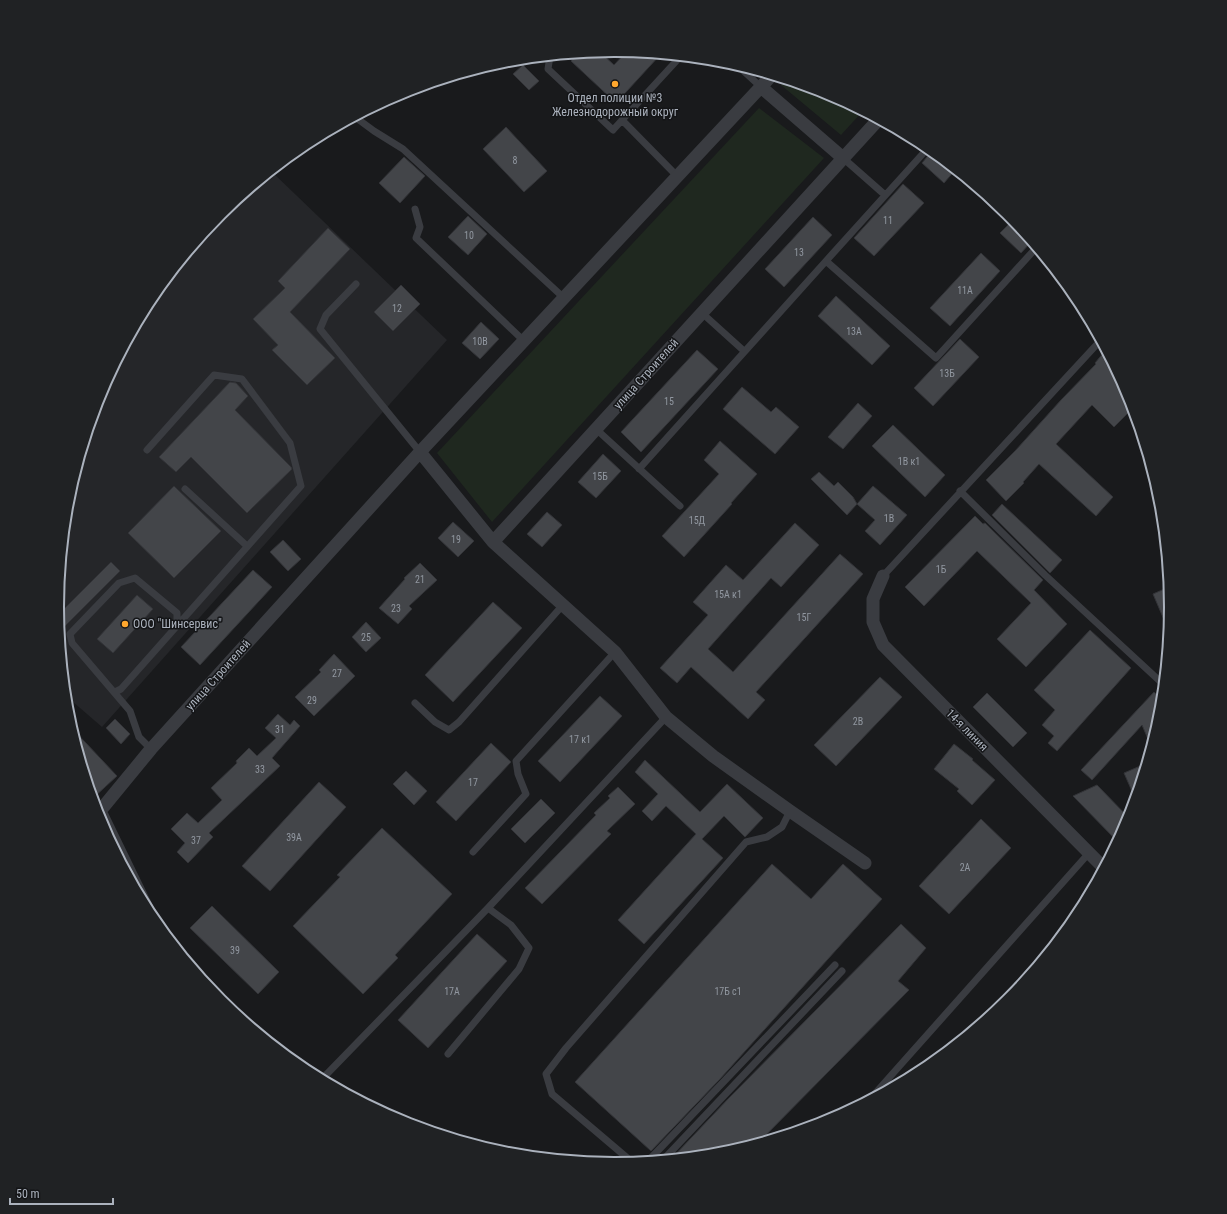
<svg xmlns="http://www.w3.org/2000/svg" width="1227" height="1214" font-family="'Roboto Condensed',sans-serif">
	<rect width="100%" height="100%" fill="#191a1c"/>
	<path fill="#252629" d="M271 171 447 340 102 727 65 695 57 607 67 498 99 394 151 297 220 213Z"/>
	<path fill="#1f281f" d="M786 80 827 92 862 112 841 135 781 85Z
		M759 108 824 158 492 522 437 453Z"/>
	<path fill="#434549" stroke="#333438" d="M599 51 614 65 627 51 660 55 616 103 571 61 578 54Z
		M523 65 539 81 529 90 513 74Z
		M506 127 547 171 524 192 483 149Z
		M932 151 955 170 944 183 922 163Z
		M404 157 425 176 400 203 379 183Z
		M903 184 924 203 874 256 854 238Z
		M468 216 487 234 468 255 448 237Z
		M813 217 832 235 784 287 765 269Z
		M1013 220 1031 242 1021 253 1000 233Z
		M328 228 350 249 290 312 335 358 307 385 272 350 278 345 253 319 285 288 278 281Z
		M981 253 1000 271 950 326 930 308Z
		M401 285 420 304 393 331 374 312Z
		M836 296 890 346 872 365 818 316Z
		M481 322 499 339 480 359 462 343Z
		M960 339 979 357 933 406 914 388Z
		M697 350 718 369 641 452 621 432Z
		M1105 351 1128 394 1133 408 1114 427 1092 405 1056 444 1113 497 1096 516 1039 464 1023 482 1024 483 1006 501 986 480 1015 451 1061 400 1096 364 1095 363Z
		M230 382 236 383 248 396 235 410 291 467 292 469 247 513 191 457 176 472 159 457Z
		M742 387 771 412 776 407 799 427 775 454 723 409Z
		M858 403 872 416 843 449 828 437Z
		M893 425 945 475 925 497 872 446Z
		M720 441 757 474 731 503 732 504 684 557 662 536 719 474 704 460Z
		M603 454 621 471 596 498 578 482Z
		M819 472 834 486 838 482 853 497 857 504 847 515 811 479Z
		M174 486 221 531 174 578 128 533Z
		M873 486 907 515 880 545 865 531 875 520 857 504Z
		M1002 504 1062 560 1050 573 992 515Z
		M547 512 562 525 542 547 527 534Z
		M975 516 983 524 985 523 1043 580 1034 590 1067 624 1026 667 997 639 1031 603 977 551 924 606 905 587Z
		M453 522 474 541 458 557 438 538Z
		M795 523 819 545 781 587 771 578 708 649 733 672 840 554 863 574 756 692 765 700 748 719 691 667 677 683 660 668 708 615 693 602 726 565 743 580Z
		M283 540 301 559 288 571 270 552Z
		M111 562 120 571 59 632 57 616Z
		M420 563 437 580 409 606 412 609 398 624 379 608 405 579 404 578Z
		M253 570 272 587 200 665 181 647Z
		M1169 587 1170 607 1168 629 1153 594Z
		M137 595 153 609 113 653 97 639Z
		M493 602 522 628 453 702 425 675Z
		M366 622 381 638 366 652 352 637Z
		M1090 630 1131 668 1057 751 1048 743 1054 736 1042 725 1055 710 1034 690Z
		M334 654 355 676 314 716 295 697 321 672 319 670Z
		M880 677 902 697 836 766 814 745Z
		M1154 692 1161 699 1160 716 1151 746 1142 725 1092 780 1081 770Z
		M987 693 1027 733 1013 747 973 707Z
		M600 696 622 716 560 782 538 761Z
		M278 714 290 725 294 720 300 726 272 758 280 766 209 833 213 837 188 863 177 852 185 843 171 829 187 813 198 823 222 800 211 788 237 763 236 761 249 748 257 756 276 738 265 728Z
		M115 719 130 734 121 744 106 728Z
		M70 726 117 776 92 799 77 748Z
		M491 743 511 762 456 821 436 802Z
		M954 744 973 759 972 760 995 780 972 805 957 791 959 789 934 769Z
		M645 760 700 812 727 784 763 818 745 837 724 816 702 839 723 858 644 944 618 920 696 834 666 806 652 821 642 811 658 794 635 772Z
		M1145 764 1139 785 1135 798 1124 773Z
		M406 771 427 791 414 805 393 784Z
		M319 782 346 807 270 891 242 866Z
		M1097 785 1129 818 1117 841 1073 796Z
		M618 787 635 804 607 831 611 834 542 904 525 888 596 815 594 813 610 798 608 796Z
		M541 799 555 813 525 843 511 829Z
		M981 819 1011 848 949 914 919 886Z
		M382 828 452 894 395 955 398 958 363 994 293 926 340 877 337 875Z
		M772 864 811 899 843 864 882 899 720 1079 651 1151 575 1082Z
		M212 906 279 972 258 994 190 928Z
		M901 924 926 948 898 981 909 990 759 1142 722 1153 672 1158 728 1099Z
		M477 934 507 961 428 1048 398 1020Z"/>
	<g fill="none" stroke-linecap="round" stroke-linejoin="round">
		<path stroke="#3a3c41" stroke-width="7" d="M550 56 548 69 613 130 680 57
			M738 66 761 87
			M355 117 374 131 403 149 564 298
			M622 120 677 176
			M928 148 826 261 936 358 1036 248
			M843 158 885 195
			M415 209 420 227 416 238 524 341
			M356 284 326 315 320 329 420 452
			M702 313 744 351
			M596 429 680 506
			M639 469 826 261
			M185 489 247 546
			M960 491 1045 575 1163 684
			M883 576 1100 341
			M115 692 121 689 301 486 290 443 242 379 214 375 147 450
			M415 703 435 722 449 730 459 722 562 606
			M151 749 139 737 130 711 72 643 70 634 119 583 135 578 177 613V626
			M473 852 526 794 518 774 516 761 615 652
			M448 1054 519 969 529 948 511 925 488 908 666 717
			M325 1081 324 1077 488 908
			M871 1098 1089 853
			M664 1159 842 971
			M649 1160 835 965
			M632 1162 552 1094 546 1074 566 1048 746 842 767 837 782 827 790 811"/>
		<path stroke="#3a3c41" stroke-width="13" d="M761 87 843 158
			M420 452 493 542 878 120
			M493 542 615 652 666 717 713 756 790 811 865 863
			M883 576 873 599V622L883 645 1103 867
			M152 918 100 811 151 749 420 452 771 76"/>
	</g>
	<g fill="#ffa72e" stroke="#141517" stroke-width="1.5">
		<circle cx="615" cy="84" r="4"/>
		<circle cx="125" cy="624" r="4"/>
	</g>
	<g text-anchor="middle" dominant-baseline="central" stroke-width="3" stroke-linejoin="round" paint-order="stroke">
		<g font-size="10" fill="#9197a0">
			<text x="515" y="160">8</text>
			<text x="888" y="220">11</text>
			<text x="469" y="235">10</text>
			<text x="799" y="252">13</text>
			<text x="965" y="290">11А</text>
			<text x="397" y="308">12</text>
			<text x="854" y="331">13А</text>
			<text x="480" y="341">10В</text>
			<text x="947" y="373">13Б</text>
			<text x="669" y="401">15</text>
			<text x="909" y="461">1В к1</text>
			<text x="600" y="476">15Б</text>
			<text x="889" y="518">1В</text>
			<text x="697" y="520">15Д</text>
			<text x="456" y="539">19</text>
			<text x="941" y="569">1Б</text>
			<text x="420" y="579">21</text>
			<text x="728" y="594">15А к1</text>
			<text x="396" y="608">23</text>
			<text x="804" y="617">15Г</text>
			<text x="366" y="637">25</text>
			<text x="337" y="673">27</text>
			<text x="312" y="700">29</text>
			<text x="858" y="721">2В</text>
			<text x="280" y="729">31</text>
			<text x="580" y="739">17 к1</text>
			<text x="260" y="769">33</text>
			<text x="473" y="782">17</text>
			<text x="294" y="837">39А</text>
			<text x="196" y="840">37</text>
			<text x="965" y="867">2А</text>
			<text x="235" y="950">39</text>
			<text x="452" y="991">17А</text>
			<text x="728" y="991">17Б с1</text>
		</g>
		<g font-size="12" fill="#abb2bd" stroke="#141517">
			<text x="615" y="98">Отдел полиции №3<tspan x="615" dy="14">Железнодорожный округ</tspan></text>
			<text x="133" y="624" text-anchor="start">ООО "Шинсервис"</text>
		</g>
		<g font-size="12" fill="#abb2bd" stroke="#141517">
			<text transform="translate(646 374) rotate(-48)">улица Строителей</text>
			<text transform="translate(218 675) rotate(-48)">улица Строителей</text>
			<text transform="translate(967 730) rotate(45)">14-я линия</text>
		</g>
	</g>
	<path d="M0 0H1227V1214H0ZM64 607a550 550 0 1 1 1100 0a550 550 0 1 1-1100 0Z" fill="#202224" fill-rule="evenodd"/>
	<path fill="none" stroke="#abb2bd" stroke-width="2" d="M64 607a550 550 0 1 1 1100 0a550 550 0 1 1-1100 0Z"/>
	<path d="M10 1198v6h103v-6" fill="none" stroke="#abb2bd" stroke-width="2"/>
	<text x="16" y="1198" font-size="12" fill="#abb2bd" stroke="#141517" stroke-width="3" paint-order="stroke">50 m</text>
</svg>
